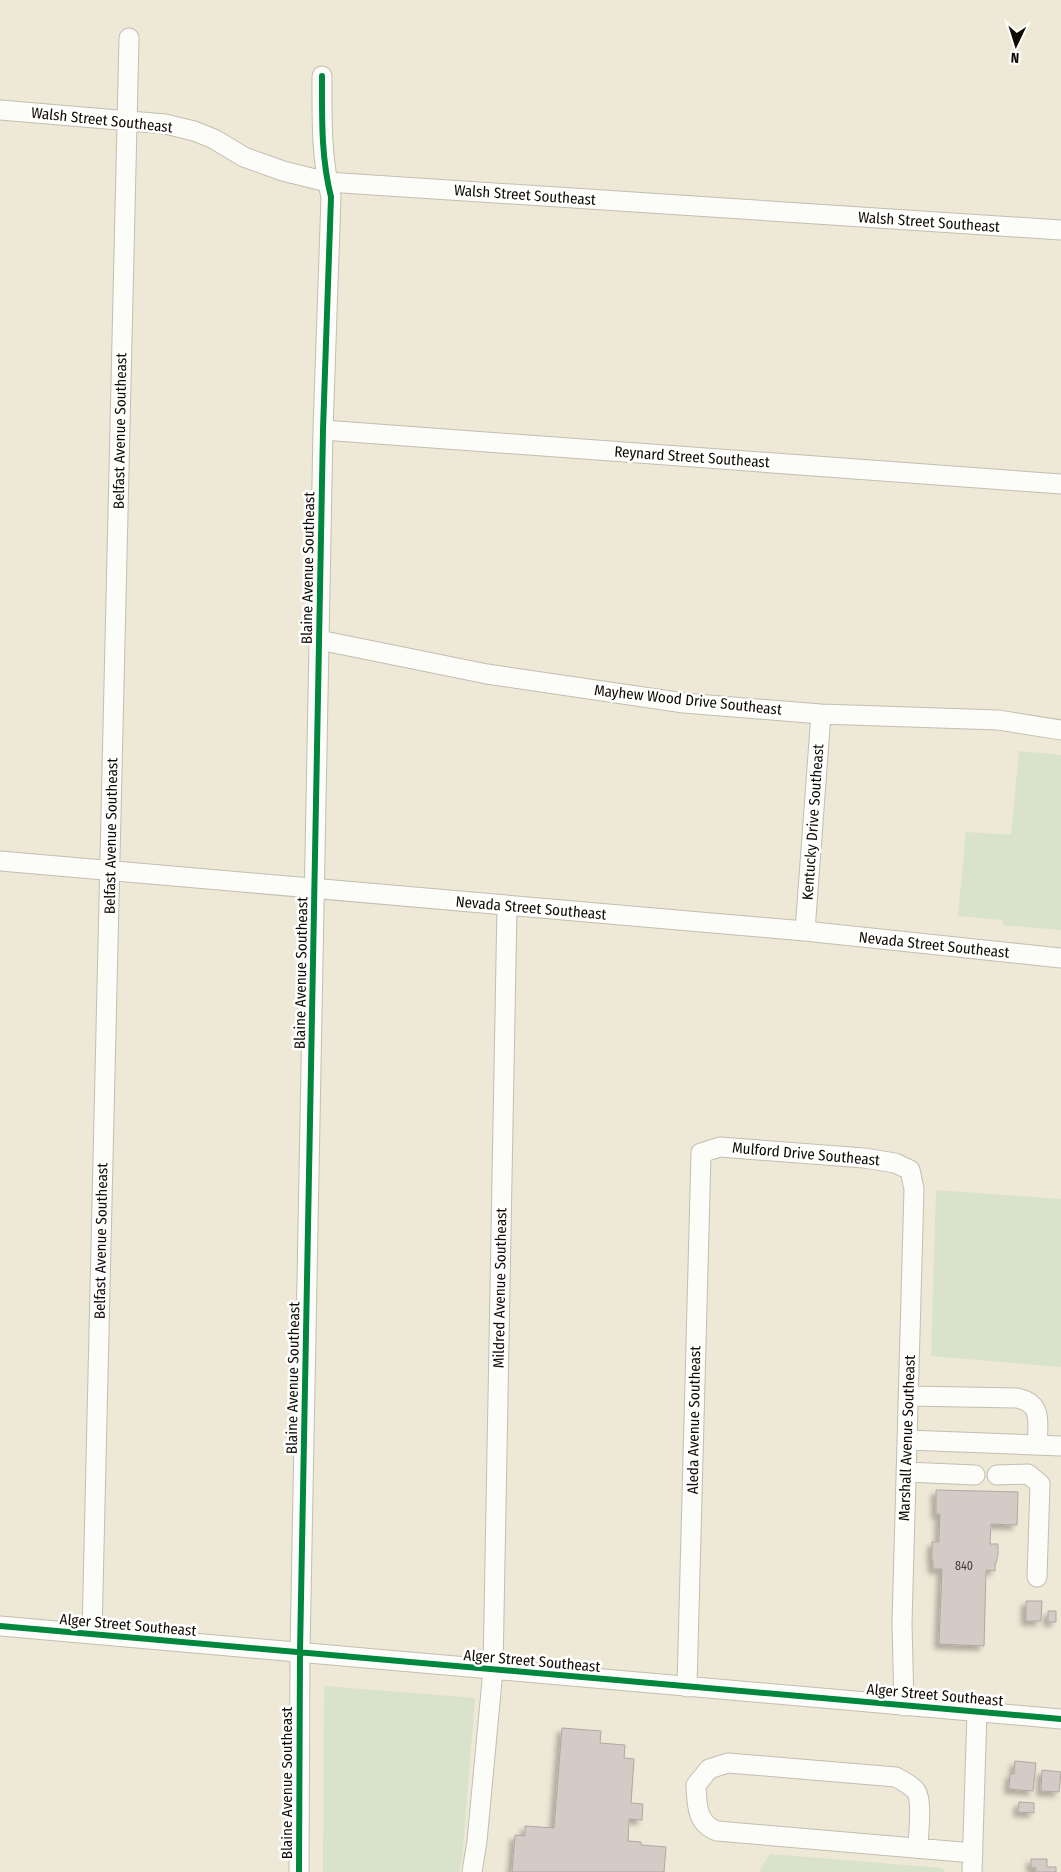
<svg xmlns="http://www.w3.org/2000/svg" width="1061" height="1872" font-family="'Fira Sans Condensed',sans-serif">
	<defs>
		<filter id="shadow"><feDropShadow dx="-4.5" dy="4.5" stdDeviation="2.5" flood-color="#0004"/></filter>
	</defs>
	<rect width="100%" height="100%" fill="#eee8d6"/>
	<path fill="#d9e2ca" d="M1019 751 1061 755V930L1003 925V920L958 916 966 832 1011 835Z
		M936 1190 1061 1199V1367L931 1356Z
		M324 1686 475 1698 462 1861 459 1872H323Z
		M770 1854 942 1868 945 1872H759Z"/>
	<path fill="#d4cbc7" stroke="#afa7a3" filter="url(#shadow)" d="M936 1490 1018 1492 1017 1525 991 1524 990 1544H998V1554L996 1563H995V1571L986 1570 984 1646 939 1644 942 1569H933V1561H932V1542H939L940 1514H936Z
		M1026 1601H1042L1041 1621H1026Z
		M1048 1611H1056V1622H1048Z
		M562 1728 601 1731 600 1743 625 1745 624 1758 634 1759 631 1803 643 1804 642 1820 629 1819 628 1841 641 1842V1845L666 1847 664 1872H512L515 1835 525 1836V1826L554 1828Z
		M1015 1761 1036 1763 1033 1791 1009 1789 1010 1774H1014Z
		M1042 1770 1061 1772 1059 1792 1041 1791Z
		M1019 1802 1034 1803V1813L1018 1812Z
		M1031 1859H1047V1867H1056V1872H1035L1036 1868H1031Z"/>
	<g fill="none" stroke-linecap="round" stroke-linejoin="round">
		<defs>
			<path id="minor" d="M0 110 165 124 194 131 214 139 244 157 283 171 327 182 1061 230
				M323 430 1061 484
				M319 640 487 674 684 703 821 714 998 720 1061 730
				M0 861 805 931 1061 958
				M805 931 821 714
				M908 1396 1017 1398C1043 1403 1038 1423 1037 1445
				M907 1440 1061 1446
				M906 1472 975 1475
				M997 1475 1028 1474 1040 1484 1037 1577
				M0 1626 1061 1719
				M92 1634 129 38
				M687 1687 701 1153 720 1147 864 1158 895 1163 910 1170 914 1189 902 1623 904 1706
				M918 1848C918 1834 923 1802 916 1791 911 1785 903 1781 896 1777L728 1763 709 1769 696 1785C697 1804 696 1823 717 1831L973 1853
				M299 1872 300 1652 323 430 331 197C321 157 322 118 322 76
				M472 1872 477 1841 493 1670 507 906
				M972 1872 977 1712"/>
		</defs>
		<use href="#minor" stroke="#c3beb0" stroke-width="21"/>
		<use href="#minor" stroke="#fcfcf9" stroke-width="19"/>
		<defs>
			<path id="cycleway" d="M0 1626 1061 1719
				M299 1872 300 1652 323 430 331 197C321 157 322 118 322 76"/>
		</defs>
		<use href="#cycleway" stroke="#fff" stroke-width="9"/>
		<use href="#cycleway" stroke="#00873e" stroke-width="6"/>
	</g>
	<g text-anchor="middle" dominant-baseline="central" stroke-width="5" stroke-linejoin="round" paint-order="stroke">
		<g font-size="12" fill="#403b33">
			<text x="964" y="1566">840</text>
		</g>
		<g font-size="15" fill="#0f0b02" stroke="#fff">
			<text transform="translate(102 120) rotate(6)">Walsh Street Southeast</text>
			<text transform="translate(525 195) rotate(4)">Walsh Street Southeast</text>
			<text transform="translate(929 222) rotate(4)">Walsh Street Southeast</text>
			<text transform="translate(120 431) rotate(-89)">Belfast Avenue Southeast</text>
			<text transform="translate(692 457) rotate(4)">Reynard Street Southeast</text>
			<text transform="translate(308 568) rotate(-89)">Blaine Avenue Southeast</text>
			<text transform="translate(688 700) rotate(6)">Mayhew Wood Drive Southeast</text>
			<text transform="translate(813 822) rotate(-86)">Kentucky Drive Southeast</text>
			<text transform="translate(111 836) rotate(-89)">Belfast Avenue Southeast</text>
			<text transform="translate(531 908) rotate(5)">Nevada Street Southeast</text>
			<text transform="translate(934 945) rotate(6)">Nevada Street Southeast</text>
			<text transform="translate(301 973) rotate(-89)">Blaine Avenue Southeast</text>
			<text transform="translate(806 1154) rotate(5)">Mulford Drive Southeast</text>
			<text transform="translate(101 1241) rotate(-89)">Belfast Avenue Southeast</text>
			<text transform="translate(500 1288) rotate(-89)">Mildred Avenue Southeast</text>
			<text transform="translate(293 1378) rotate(-89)">Blaine Avenue Southeast</text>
			<text transform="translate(694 1420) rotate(-89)">Aleda Avenue Southeast</text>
			<text transform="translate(907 1438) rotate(-88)">Marshall Avenue Southeast</text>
			<text transform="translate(128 1625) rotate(5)">Alger Street Southeast</text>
			<text transform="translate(532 1661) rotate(5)">Alger Street Southeast</text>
			<text transform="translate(935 1695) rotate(5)">Alger Street Southeast</text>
			<text transform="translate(287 1783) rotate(-90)">Blaine Avenue Southeast</text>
		</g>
	</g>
	<g transform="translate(1016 45) rotate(184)" stroke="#ffffff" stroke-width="4" paint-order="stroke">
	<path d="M0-4L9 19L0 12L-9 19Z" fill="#0f0b02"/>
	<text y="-8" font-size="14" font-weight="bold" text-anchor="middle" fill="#0f0b02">N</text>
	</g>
</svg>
